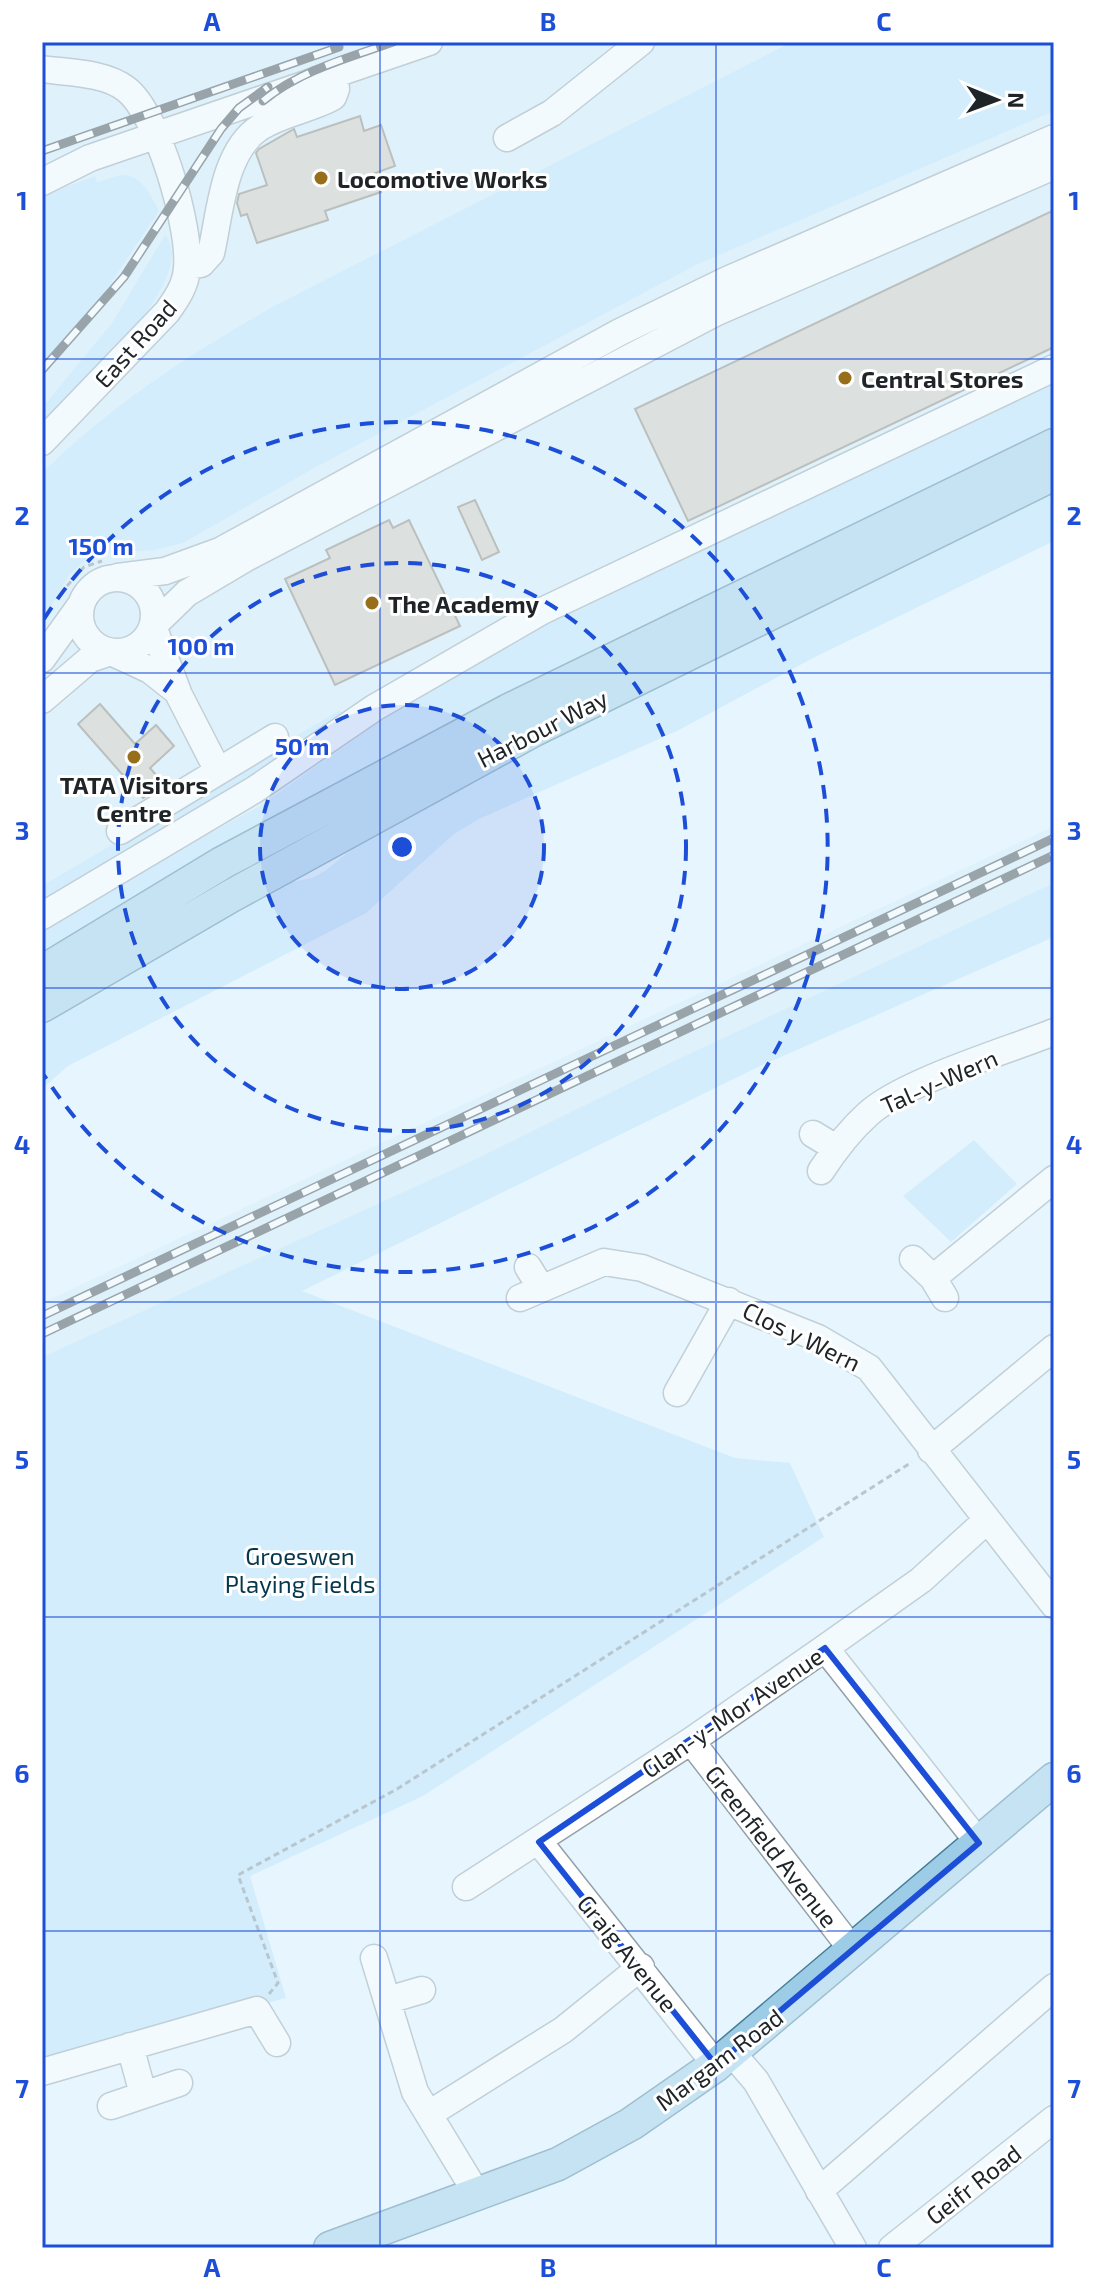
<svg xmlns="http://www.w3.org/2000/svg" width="1096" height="2290" font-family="'Exo 2',sans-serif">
	<rect width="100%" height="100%" fill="#e7f6fe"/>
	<path fill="#d5ecf8" d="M42 42H1054V426L675 611 452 725 42 957Z
		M1054 826V908L538 1131 42 1357V1303Z"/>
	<path fill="#bae3fb" d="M792 42H1054V111L696 265 316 467 183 543 154 550 106 553 87 559 69 575 42 622V473C111 405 194 351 278 304Z
		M122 175C142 175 151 196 159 211L104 293 42 364V196L95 176 97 182Z
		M165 235C202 280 72 395 42 426V408L112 323Z
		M1054 375V426L675 611 452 725 42 957V924L260 806 368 730 364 723 608 587Z
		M1054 492V541L815 657 677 731 479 819 454 834 366 913 68 1066 42 1089V1019L286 883 312 878 325 871 378 828 406 812 824 601Z
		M340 710 345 718 240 791 42 905V886Z
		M1054 883V937L756 1068 302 1291 735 1458 790 1463 824 1537 423 1796 250 1876 286 1998 42 2065V1357L476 1159 670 1063Z
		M974 1140 1017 1184 951 1242 903 1196Z"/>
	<path fill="#cec6ba" stroke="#857e72" stroke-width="2" d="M360 116 364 131 381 125 395 166 375 173 381 192 325 211 328 220 257 243 247 214 241 216 237 203 239 194 267 185 256 153 259 149 294 129 297 137Z
		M1054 210V347L688 521 635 409Z
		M475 500 499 552 482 560 458 507Z
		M389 520 393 528 409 520 460 626 335 685 285 579 330 558 326 550Z
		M100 704 135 744 156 725 174 746 150 768 164 784 143 798 78 724Z"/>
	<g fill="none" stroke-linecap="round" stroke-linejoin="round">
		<defs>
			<path id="minor" d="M42 69C68 73 104 72 126 89 158 113 191 228 187 268 186 285 177 298 167 312L42 442
				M507 138 552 113 641 42
				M42 182 90 158 429 42
				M188 266 201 264 211 253C220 214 223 152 259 128 281 113 310 110 333 97L336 89 334 75
				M118 577 165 571 220 551 620 332 727 280 1054 138
				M80 615a37 37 0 1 1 74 0a37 37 0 1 1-74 0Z
				M42 659 80 606
				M42 700 90 659 111 652 150 670 174 689
				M217 769 179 695 153 626 187 593 246 558 717 312 1054 166
				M120 831 275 737
				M42 916 254 790 374 708 542 611 1054 368
				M813 1134 836 1148
				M821 1171C834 1151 849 1131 868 1114 903 1082 1006 1051 1054 1032
				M913 1259 933 1278 945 1298
				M528 1267 541 1288
				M933 1278 1054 1179
				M520 1298 604 1262 642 1268 818 1338 869 1368 1054 1605
				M677 1393 729 1301
				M931 1450 1054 1348
				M825 1648 979 1843
				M691 1741 854 1952
				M539 1842 716 2065
				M466 1887 691 1741 825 1648 921 1580 986 1521
				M374 1958 415 2092 477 2194
				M388 2000 422 1990
				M130 2046 143 2094
				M731 2052 756 2081 853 2248
				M42 2072 257 2010 277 2043
				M111 2106 179 2083
				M429 2114 563 2030 641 1967
				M819 2191 1054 1987
				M892 2248 1054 2119"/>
			<path id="major" d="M42 972 222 863 509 710 1054 445
				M42 1006 231 896 534 730 1054 474
				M330 2248 558 2164 631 2124 716 2065 1054 1779"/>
		</defs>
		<use href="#minor" stroke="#93a0a8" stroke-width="29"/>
		<use href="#major" stroke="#467c98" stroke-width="35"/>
		<path stroke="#828c92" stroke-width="3" stroke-dasharray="6 4" stroke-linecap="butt" d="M67 586 84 567 102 561
			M269 1994 278 1983 238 1875 397 1789 912 1462"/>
		<use href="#minor" stroke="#fff" stroke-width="26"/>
		<use href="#major" stroke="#9dcde6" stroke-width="32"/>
		<defs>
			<path id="rail" d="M263 101C301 70 348 58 393 42
				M42 151 339 47
				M42 370 124 277 221 129 239 108 268 87
				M42 1316 1054 838
				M42 1334 1054 855"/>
		</defs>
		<use href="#rail" stroke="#3b4246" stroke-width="9"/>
		<use href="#rail" stroke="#fff" stroke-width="6" stroke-dasharray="18" stroke-linecap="butt"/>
	</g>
	<path d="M0 0H1096V2290H0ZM825 1648 979 1843 716 2065 539 1842Z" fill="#e7f6fe" fill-opacity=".55" fill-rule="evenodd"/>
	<path fill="none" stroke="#1d4ed8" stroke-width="6" stroke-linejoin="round" d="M825 1648 979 1843 716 2065 539 1842Z"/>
	<path fill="none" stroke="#1d4ed8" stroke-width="2" stroke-opacity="0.55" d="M380 42V2248M716 42V2248M42 359H1054M42 673H1054M42 988H1054M42 1302H1054M42 1617H1054M42 1931H1054"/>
	<circle cx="402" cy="847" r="142" fill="#1d4ed8" fill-opacity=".12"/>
	<g fill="none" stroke="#1d4ed8" stroke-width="4" stroke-dasharray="14 10">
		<circle cx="402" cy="847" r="142"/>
		<circle cx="402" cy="847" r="284"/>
		<path d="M44 619A425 425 0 1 1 44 1075"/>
	</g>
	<g fill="#976e1a" stroke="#fff" stroke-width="3">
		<circle cx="321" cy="178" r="8"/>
		<circle cx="845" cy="378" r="8"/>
		<circle cx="372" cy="603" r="8"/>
		<circle cx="134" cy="757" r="8"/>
	</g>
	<g text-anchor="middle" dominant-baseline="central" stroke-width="6" stroke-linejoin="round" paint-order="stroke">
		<g font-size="24" font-weight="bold" fill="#1e2427" stroke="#fff" text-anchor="start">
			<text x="337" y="178">Locomotive Works</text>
			<text x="861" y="378">Central Stores</text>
			<text x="388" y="603">The Academy</text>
			<text x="134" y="784" text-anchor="middle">TATA Visitors<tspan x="134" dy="28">Centre</tspan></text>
		</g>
		<g font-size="24" fill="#1e2427" stroke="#fff">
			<text transform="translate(135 343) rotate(-48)">East Road</text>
			<text transform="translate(542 728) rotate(-27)">Harbour Way</text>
			<text transform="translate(939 1081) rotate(-24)">Tal-y-Wern</text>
			<text transform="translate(802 1336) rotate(26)">Clos y Wern</text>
			<text transform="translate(732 1712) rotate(-34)">Glan-y-Mor Avenue</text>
			<text transform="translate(772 1846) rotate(52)">Greenfield Avenue</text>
			<text transform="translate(628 1953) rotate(51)">Graig Avenue</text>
			<text transform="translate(719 2059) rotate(-37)">Margam Road</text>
			<text transform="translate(973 2184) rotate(-38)">Geifr Road</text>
		</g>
		<g font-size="24" fill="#05384d" stroke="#fff">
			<text x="300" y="1555">Groeswen<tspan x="300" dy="28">Playing Fields</tspan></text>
		</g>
	</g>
	<circle cx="402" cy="847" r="12" fill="#1d4ed8" stroke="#fff" stroke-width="4"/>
	<g font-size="24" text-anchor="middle" font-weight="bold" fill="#1d4ed8" stroke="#fff" stroke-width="6" stroke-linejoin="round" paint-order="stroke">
		<text x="101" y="555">150 m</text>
		<text x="201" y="655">100 m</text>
		<text x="302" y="755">50 m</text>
	</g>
	<rect width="1096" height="2290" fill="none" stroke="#ffffff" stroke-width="88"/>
	<g transform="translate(996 100) rotate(91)" stroke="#ffffff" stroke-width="6" paint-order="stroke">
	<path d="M0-6L14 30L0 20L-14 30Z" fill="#1e2427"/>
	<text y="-12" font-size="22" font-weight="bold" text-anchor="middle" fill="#1e2427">N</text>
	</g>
	<rect x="44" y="44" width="1008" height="2202" fill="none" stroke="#1d4ed8" stroke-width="3"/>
	<g font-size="26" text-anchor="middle" font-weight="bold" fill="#1d4ed8">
		<text x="212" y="31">A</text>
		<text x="548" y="31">B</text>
		<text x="884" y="31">C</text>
		<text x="22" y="210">1</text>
		<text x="1074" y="210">1</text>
		<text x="22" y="525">2</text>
		<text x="1074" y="525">2</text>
		<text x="22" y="840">3</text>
		<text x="1074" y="840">3</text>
		<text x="22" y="1154">4</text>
		<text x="1074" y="1154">4</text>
		<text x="22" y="1469">5</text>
		<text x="1074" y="1469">5</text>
		<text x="22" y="1783">6</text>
		<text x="1074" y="1783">6</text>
		<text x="22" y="2098">7</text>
		<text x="1074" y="2098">7</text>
		<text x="212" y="2277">A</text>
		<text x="548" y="2277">B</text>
		<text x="884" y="2277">C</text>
	</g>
</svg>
